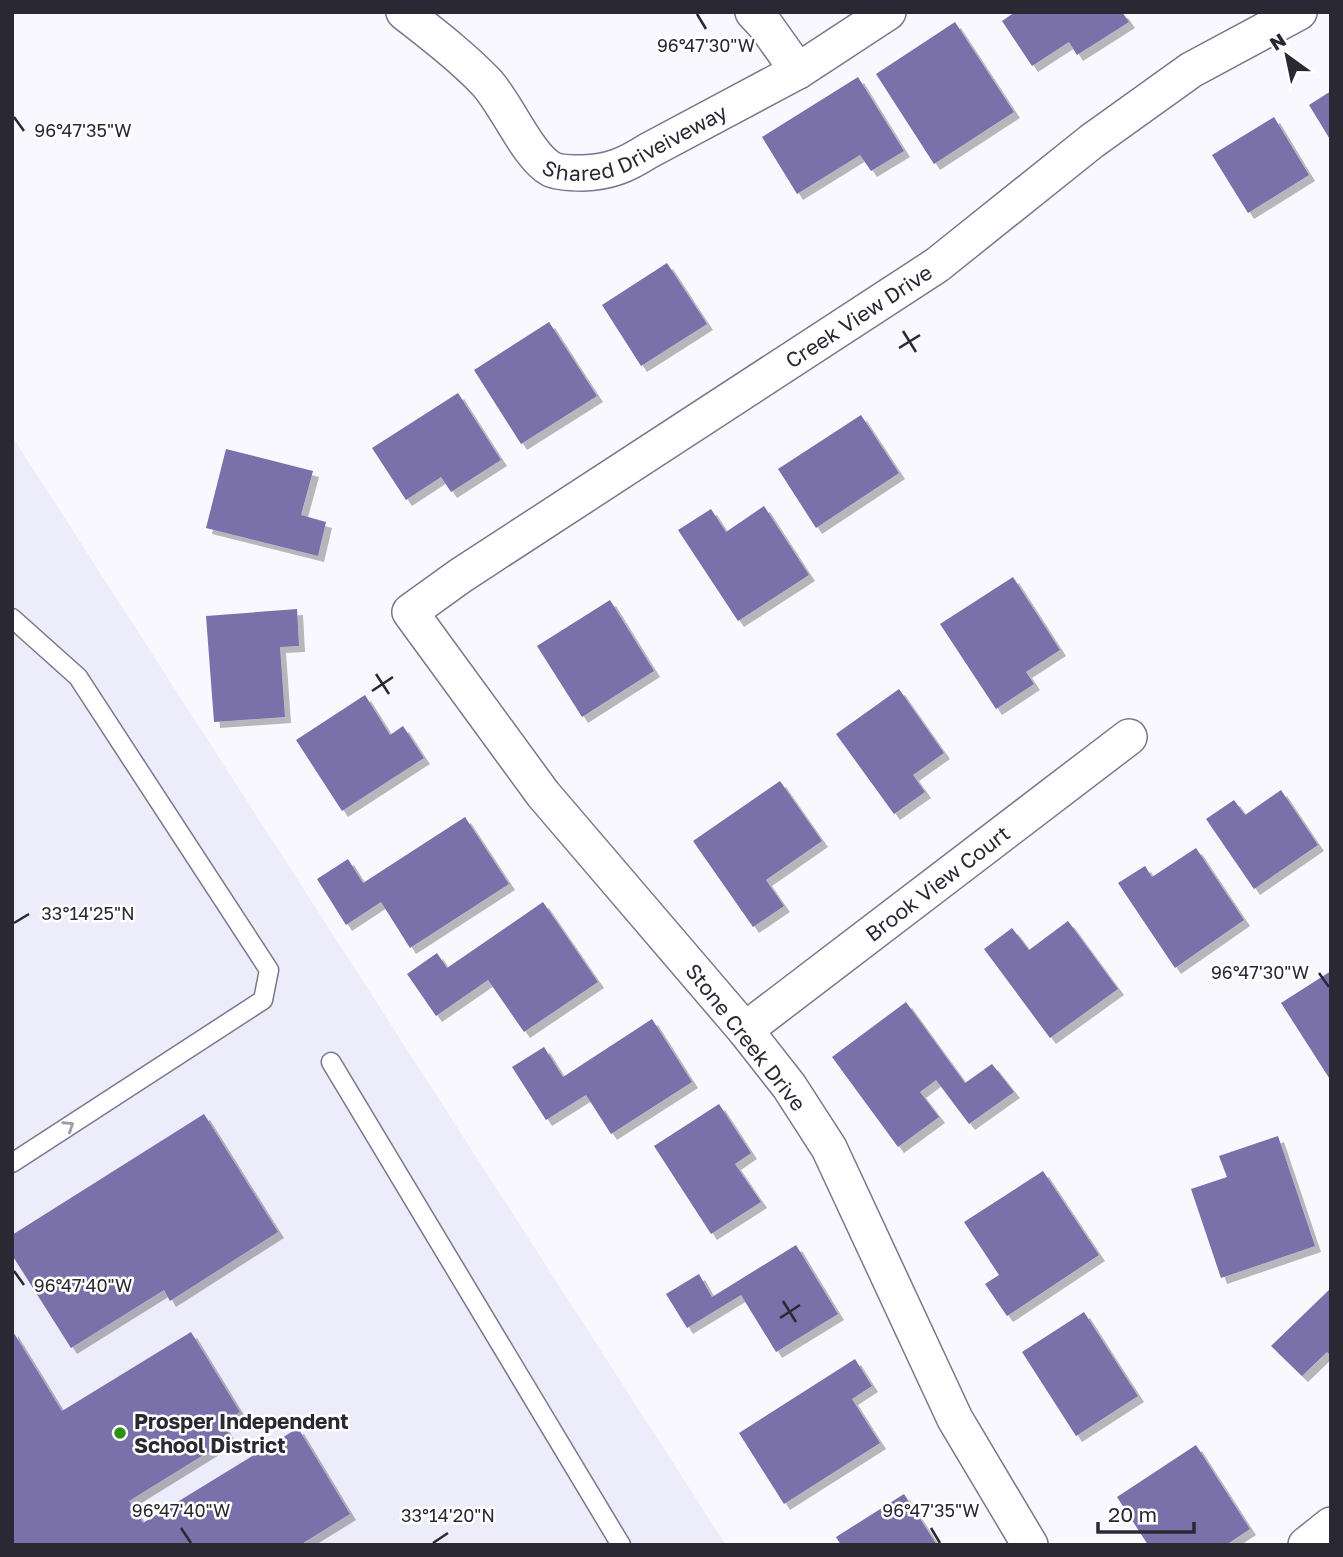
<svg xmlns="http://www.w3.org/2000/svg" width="1343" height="1557" font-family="'Golos Text',sans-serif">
	<defs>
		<filter id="shadow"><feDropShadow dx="6" dy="6" stdDeviation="0" flood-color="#0004"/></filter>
	</defs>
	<rect width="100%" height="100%" fill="#f9f8fe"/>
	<path fill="#edecfa" d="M12 436 66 520 726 1545H12Z"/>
	<path fill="#7a71aa" filter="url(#shadow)" d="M1015 12H1122L1129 22 1077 55 1069 42 1032 66 1002 21Z
		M955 22 1014 112 934 164 876 74Z
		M858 77 904 151 871 171 860 155 797 194 762 137Z
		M1331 91V141L1309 105Z
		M1274 117 1309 175 1248 213 1212 155Z
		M667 263 707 324 641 366 602 305Z
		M549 322 597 396 521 444 474 370Z
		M458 393 501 460 451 492 441 477 406 500 372 448Z
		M861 415 899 473 816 528 778 469Z
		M226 449 313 471 301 515 326 522 318 556 206 528Z
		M764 506 809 575 738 621 678 530 711 509 726 532Z
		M1013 577 1060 650 1026 672 1034 684 996 709 940 624Z
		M610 600 654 671 582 717 537 646Z
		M297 609 299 646 280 647 285 717 214 722 206 616Z
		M899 689 944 753 913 775 925 792 894 814 836 734Z
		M365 695 390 735 403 726 424 758 342 811 296 740Z
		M780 781 822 841 766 880 784 906 753 927 693 841Z
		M1281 790 1318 845 1254 889 1206 819 1234 800 1245 815Z
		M465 817 509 884 410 948 381 902 346 925 317 879 348 859 363 883Z
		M1196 848 1244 920 1175 968 1118 883 1145 866 1152 877Z
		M543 902 598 982 524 1032 488 980 436 1016 407 974 437 953 447 968Z
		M1068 921 1118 989 1050 1038 984 949 1012 928 1029 950Z
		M1331 971V1081L1281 1003Z
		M906 1002 965 1083 992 1064 1014 1092 969 1124 936 1080 920 1092 939 1117 898 1147 832 1057Z
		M652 1019 692 1082 611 1134 586 1095 546 1120 512 1067 544 1047 563 1077Z
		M719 1104 751 1153 735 1164 761 1202 711 1234 654 1146Z
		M204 1114 278 1232 170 1301 164 1290 71 1348 12 1255V1235Z
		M1278 1136 1315 1246 1221 1278 1191 1189 1227 1177 1219 1156Z
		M1043 1171 1099 1255 1007 1316 985 1284 999 1275 964 1222Z
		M796 1245 838 1314 776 1352 741 1295 687 1328 666 1294 699 1274 712 1297Z
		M1331 1288V1356L1327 1352 1302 1376 1271 1346Z
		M1084 1312 1138 1396 1076 1436 1022 1352Z
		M12 1330 62 1411 191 1332 240 1412 222 1423 231 1438 129 1501 143 1523 298 1428 350 1514 300 1545H12Z
		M855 1359 872 1386 852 1399 880 1443 784 1504 739 1433Z
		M1196 1445 1250 1529 1226 1545H1148L1117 1497Z
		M904 1494 937 1545H841L836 1537Z"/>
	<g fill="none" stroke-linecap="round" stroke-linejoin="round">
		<defs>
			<path id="lane" d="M12 618 78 677 269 970 263 1000 12 1163
				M331 1062 621 1545"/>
			<g id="street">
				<path id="s1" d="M404 12C432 34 461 56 486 82 506 103 528 157 551 169 559 173 574 173 583 173 610 172 626 165 648 151L798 71"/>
				<path d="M753 12 766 26 798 71 888 12"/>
				<path id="s2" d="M745 1030 1129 737"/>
				<path id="s3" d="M1030 1545 955 1419 829 1148 789 1086 745 1030 543 794 410 612 460 576 937 265 1092 141 1191 70 1299 12"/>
				<path d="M1306 1545 1331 1525"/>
			</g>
		</defs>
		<use href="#lane" stroke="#79768f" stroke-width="21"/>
		<use href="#street" stroke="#79768f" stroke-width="38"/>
		<use href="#lane" stroke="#fff" stroke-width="18"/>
		<use href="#street" stroke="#fff" stroke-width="35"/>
	</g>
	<defs><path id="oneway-chevron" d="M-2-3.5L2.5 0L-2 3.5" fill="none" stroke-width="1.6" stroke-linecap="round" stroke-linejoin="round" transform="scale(1.75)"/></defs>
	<use stroke="#9f9fa3" href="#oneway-chevron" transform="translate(69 1126) rotate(-33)"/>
	<path fill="none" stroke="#2a2933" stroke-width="2.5" d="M697 14 706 29M14 117 24 131M903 331 916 352M899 348 920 335M376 674 389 694M372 691 393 677M14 923 29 914M1319 973 1329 987M14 1271 24 1285M783 1301 796 1322M780 1318 800 1305M181 1528 191 1543M931 1528 940 1543M433 1543 448 1533"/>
	<circle fill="#299012" stroke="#fff" stroke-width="2.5" cx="120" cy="1433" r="7"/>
	<g text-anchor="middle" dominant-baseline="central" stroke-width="5" stroke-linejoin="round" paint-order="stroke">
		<g font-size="21" fill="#2a2933" stroke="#fff">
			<text stroke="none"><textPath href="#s1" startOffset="308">Shared Driveiveway</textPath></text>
			<text stroke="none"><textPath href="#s3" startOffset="1664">Creek View Drive</textPath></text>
			<text stroke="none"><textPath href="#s2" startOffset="242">Brook View Court</textPath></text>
			<text transform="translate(746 1037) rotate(52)">Stone Creek Drive</text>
		</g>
		<g font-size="21" font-weight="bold" fill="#2a2933" stroke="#fff" text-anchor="start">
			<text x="134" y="1421">Prosper Independent<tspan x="134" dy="24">School District</tspan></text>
		</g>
	</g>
	<g font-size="18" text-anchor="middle" fill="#2a2933" stroke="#fff" stroke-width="5" stroke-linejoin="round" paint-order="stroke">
		<text x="706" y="52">96°47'30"W</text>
		<text x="83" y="137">96°47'35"W</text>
		<text x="88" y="920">33°14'25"N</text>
		<text x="1260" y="979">96°47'30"W</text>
		<text x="83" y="1292">96°47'40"W</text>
		<text x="181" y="1517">96°47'40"W</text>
		<text x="931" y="1517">96°47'35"W</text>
		<text x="448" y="1522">33°14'20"N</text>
	</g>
	<rect width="1343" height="1557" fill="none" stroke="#2a2933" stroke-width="28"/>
	<g transform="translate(1287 56) rotate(327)" stroke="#ffffff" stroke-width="5" paint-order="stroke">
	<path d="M0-5L12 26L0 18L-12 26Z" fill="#2a2933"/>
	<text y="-10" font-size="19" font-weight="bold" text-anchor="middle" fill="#2a2933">N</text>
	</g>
	<path d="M1098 1522v10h96v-10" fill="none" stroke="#2a2933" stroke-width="3.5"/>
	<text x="1108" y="1522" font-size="21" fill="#2a2933" stroke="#ffffff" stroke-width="5" paint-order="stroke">20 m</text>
</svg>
